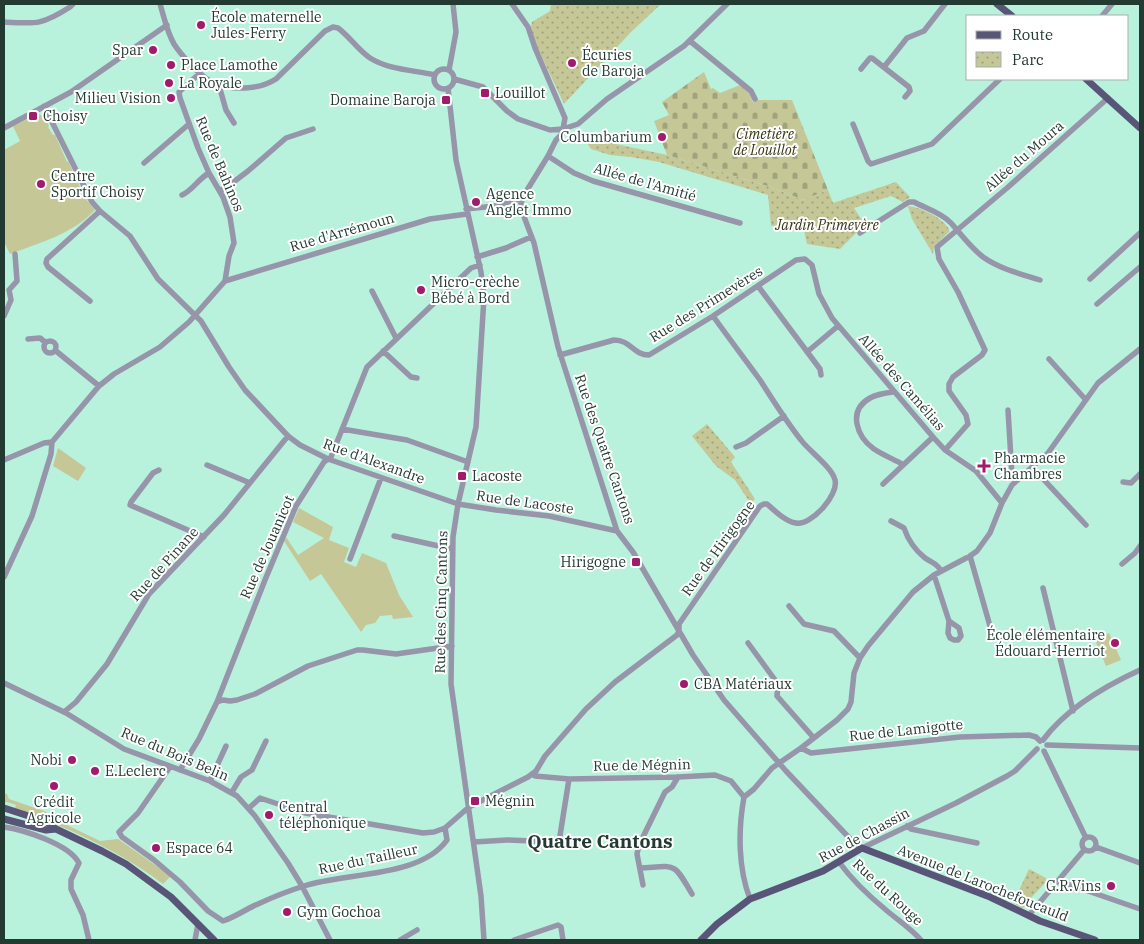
<svg xmlns="http://www.w3.org/2000/svg" width="1144" height="944" font-family="'IBM Plex Serif',serif">
	<defs>
		<pattern id="cemetery-stones" width="16" height="16" patternUnits="userSpaceOnUse" patternTransform="scale(1.25)"><rect width="16" height="16" fill="#c5c797"/><path d="M2 7V4a2 2 0 0 1 4 0v3zM10 15v-3a2 2 0 0 1 4 0v3z" fill="#a0a37c"/></pattern>
		<pattern id="park-dots" width="8" height="8" patternUnits="userSpaceOnUse" patternTransform="scale(1.25)"><rect width="8" height="8" fill="#c5c797"/><path d="M2 2h.1M6 6h.1" fill="none" stroke="#a0a37c" stroke-width="1.8" stroke-linecap="round"/></pattern>
	</defs>
	<rect width="100%" height="100%" fill="#b8f2dc"/>
	<path fill="#c5c797" d="M38 114 44 116 49 126 48 127 53 135H55L67 162 68 161 85 198 95 210C73 234 39 243 10 254L4 242V150L20 141 13 126Z
		M58 448 86 468 78 481 53 466Z
		M299 508 333 527 329 540 349 548 344 562 356 567 362 553 386 563 399 595 413 617 393 619 392 615 380 616 375 623 366 625 361 632 321 574 310 581 284 541 286 537 298 555 324 538 293 522Z
		M1109 633 1121 660 1106 666 1095 640Z
		M4 793 7 794 9 799 44 811 69 826 100 841 118 839 171 876 163 884C118 850 68 828 15 808L16 805 7 802 4 803Z"/>
	<path fill="url(#cemetery-stones)" d="M704 72 711 89 713 88 720 93 740 85 749 93 753 102 758 100H792L828 190 803 200 773 188 667 155 654 121 669 115 662 102Z"/>
	<path fill="url(#park-dots)" d="M551 4H661L631 32 564 104 532 36 531 27 532 22 550 11Z
		M583 137 667 155 773 188 803 200 828 190 833 203 896 182 910 197 903 202 891 196 854 208 866 226 856 233 840 249 807 244 803 226H771L768 195 659 162 631 157 610 155 591 149Z
		M908 206C922 208 940 216 949 229V232L934 246 933 254 912 219Z
		M707 424 735 457 731 462 755 499 751 504 735 480 716 466 692 436Z
		M1029 869 1046 878V882L1029 900 1033 903 1029 906 1022 908 1013 903Z"/>
	<g fill="none" stroke-linecap="round" stroke-linejoin="round">
		<path stroke="#9795a9" stroke-width="5.5" d="M160 4C164 17 167 32 174 44 181 55 201 77 212 82 231 91 259 90 276 79L325 31 333 27 338 28C350 37 358 50 370 58 389 70 414 70 435 75
			M512 4 528 27 535 48 565 118 562 134 556 140 548 156 524 195 521 203 523 214 534 243 558 347 617 531 633 552 693 655 724 700 786 771 855 844 862 848 956 803 1007 776 1015 771 1037 749
			M1102 16 1112 4
			M4 22C36 24 42 25 70 7L73 4
			M690 41 751 91 755 99
			M884 67 907 38 924 31 945 4
			M861 69 870 58H872L909 87 910 91 905 97
			M434 79a10 10 0 1 1 20 0a10 10 0 1 1-20 0Z
			M449 70 456 32 453 4
			M454 79 483 87 507 111 518 119 550 130 563 129 578 124 607 99 684 46 727 4
			M448 88 456 160 481 272 484 297 476 427 458 504 453 537 451 684 481 896 484 940
			M220 89 226 110 234 123
			M44 106 92 202 100 211 130 236 158 279 201 321 229 367 245 390 288 436 300 445 328 459 458 504 496 510 549 516 617 531
			M853 124 868 161 871 164 932 144 1000 79
			M4 128 71 92 167 25
			M548 156 574 173 593 181 740 223
			M144 163 189 124
			M220 191 227 187 248 171 286 138 313 129
			M182 195C193 190 198 179 209 173
			M466 209 495 206 515 200 523 199
			M860 233 909 202H914C925 208 942 213 951 223 961 234 970 247 983 257 1000 269 1021 274 1040 280
			M477 257 506 248 531 237
			M1090 279 1140 233
			M225 281 430 219 467 214
			M758 286 820 369 821 375
			M372 291 396 338
			M90 301 48 267 46 263 47 259 100 211
			M1097 304 1140 267
			M4 316 11 300 9 290 17 281 15 254
			M28 339 40 338 45 342
			M44 347a6 6 0 1 1 12 0a6 6 0 1 1-12 0Z
			M56 351 99 386
			M383 351 411 377 417 378
			M807 352 838 326
			M560 355 614 340C631 340 633 355 649 355L713 316 796 260 805 259 812 265 819 294 832 318 933 437 945 450 976 471 1002 503
			M1049 359 1086 400
			M893 392C885 393 877 394 870 398 847 411 857 437 874 449 883 455 893 459 902 464
			M1008 410 1012 476 1016 481
			M342 429 407 440 468 462
			M736 447 746 443 784 416
			M945 450 968 424 966 415 949 391V384L953 377 982 355 985 350 958 292 939 259 937 247 1007 188 1108 98
			M4 460 44 443 52 442
			M207 465 250 483
			M1032 467 1086 525
			M159 470 153 473 131 502 130 505 204 537
			M1123 482 1131 483 1140 474
			M883 484 933 437
			M891 521 904 528C908 540 915 550 925 558 932 563 937 563 941 571
			M394 536 452 549
			M970 556 992 633
			M350 559 381 478
			M1122 564 1135 553 1140 546
			M934 575 949 621 948 633 950 638 954 640H958L961 636 959 628 949 621
			M4 577 32 516 51 454 52 442 99 386 114 374 160 347 189 322 225 281 229 256 234 243 230 217 223 197 209 173 198 148 180 98 179 92 200 73
			M1043 588 1073 711
			M789 606 804 624 834 631 860 658
			M748 643 778 684 777 696 813 737
			M4 683 66 713 124 749 210 781 237 796 255 816 288 863 302 886 330 940
			M217 702 223 700 230 701 237 700 255 694 308 666 357 650H363L396 654 452 646
			M64 712 76 702 107 664 149 594 224 515 288 436
			M1043 740C1066 709 1105 686 1140 670
			M1047 745 1140 748
			M801 748 837 720 848 709 851 702 854 673 860 658 868 646 913 592 934 575 970 556 977 551 990 533 1002 503 1012 485 1048 453 1098 383 1140 349
			M1044 751 1086 838
			M170 767 138 813 119 832 122 837 154 860 180 882 208 911 223 921C235 917 246 909 258 904 273 897 288 891 304 886 346 872 420 878 447 840L445 828 469 807 528 777 536 771 545 756 586 709 615 682 677 635 679 631V624L760 506 764 504H767C775 511 785 521 796 523 811 526 839 495 835 480 832 467 809 451 801 440 786 421 773 400 760 380 744 358 728 337 713 316
			M180 770 199 739 217 702 265 580 296 506 324 462 331 457 367 367 471 268 480 265
			M532 774 535 776 569 779 678 777 715 775 731 781 744 797
			M210 781 226 746
			M232 792 241 777 252 770 266 741
			M249 808 260 798 305 813 423 833 434 832 445 828
			M907 826 911 829 977 843
			M4 827C24 830 69 844 79 863L71 880V889L83 915 89 940
			M1082 844a7 7 0 1 1 14 0a7 7 0 1 1-14 0Z
			M474 842 507 840 559 842 569 779
			M1096 847 1140 863
			M839 862C852 880 869 896 886 910 899 921 909 927 921 940
			M640 868C676 866 673 861 692 894
			M1059 881 1140 909
			M643 885 637 854 639 845 665 792 672 787 678 777
			M750 899C738 868 738 830 744 797L754 789 772 768 801 748 811 753 960 737 1029 735 1036 737 1040 741
			M1029 915 1084 850
			M195 940 198 924
			M400 940 417 930
			M514 940 558 925 561 927 563 940"/>
		<path stroke="#595578" stroke-width="7" d="M997 4 1012 16
			M1086 79 1140 128
			M4 808 47 822 56 829 102 851 126 864 171 897 214 940
			M4 819 46 830 56 829
			M701 940 717 924 750 899 823 871 862 848 990 897 1040 921 1095 940"/>
	</g>
	<g fill="#a01b6b" stroke="#fff" stroke-width="2">
		<circle cx="201" cy="25" r="5"/>
		<circle cx="153" cy="50" r="5"/>
		<circle cx="572" cy="63" r="5"/>
		<circle cx="171" cy="65" r="5"/>
		<circle cx="169" cy="83" r="5"/>
		<rect x="480" y="88" width="10" height="10" rx="2.5"/>
		<circle cx="171" cy="98" r="5"/>
		<rect x="441" y="95" width="10" height="10" rx="2.5"/>
		<rect x="28" y="111" width="10" height="10" rx="2.5"/>
		<circle cx="662" cy="137" r="5"/>
		<circle cx="41" cy="184" r="5"/>
		<circle cx="476" cy="202" r="5"/>
		<circle cx="421" cy="290" r="5"/>
		<path d="M981.5 458.5h5v5h5v5h-5v5h-5v-5h-5v-5h5z"/>
		<rect x="457" y="471" width="10" height="10" rx="2.5"/>
		<rect x="631" y="557" width="10" height="10" rx="2.5"/>
		<circle cx="1115" cy="643" r="5"/>
		<circle cx="684" cy="684" r="5"/>
		<circle cx="72" cy="760" r="5"/>
		<circle cx="95" cy="771" r="5"/>
		<circle cx="54" cy="786" r="5"/>
		<rect x="470" y="796" width="10" height="10" rx="2.5"/>
		<circle cx="269" cy="815" r="5"/>
		<circle cx="156" cy="848" r="5"/>
		<circle cx="1111" cy="886" r="5"/>
		<circle cx="287" cy="912" r="5"/>
	</g>
	<g text-anchor="middle" dominant-baseline="central" stroke-width="4" stroke-linejoin="round" paint-order="stroke">
		<g font-size="14" fill="#233a32" stroke="#fff" text-anchor="start">
			<text x="211" y="17">École maternelle<tspan x="211" dy="16">Jules-Ferry</tspan></text>
			<text x="143" y="50" text-anchor="end">Spar</text>
			<text x="582" y="55">Écuries<tspan x="582" dy="16">de Baroja</tspan></text>
			<text x="181" y="65">Place Lamothe</text>
			<text x="179" y="83">La Royale</text>
			<text x="495" y="93">Louillot</text>
			<text x="161" y="98" text-anchor="end">Milieu Vision</text>
			<text x="436" y="100" text-anchor="end">Domaine Baroja</text>
			<text x="43" y="116">Choisy</text>
			<text x="652" y="137" text-anchor="end">Columbarium</text>
			<text x="51" y="176">Centre<tspan x="51" dy="16">Sportif Choisy</tspan></text>
			<text x="486" y="194">Agence<tspan x="486" dy="16">Anglet Immo</tspan></text>
			<text x="431" y="282">Micro-crèche<tspan x="431" dy="16">Bébé à Bord</tspan></text>
			<text x="994" y="458">Pharmacie<tspan x="994" dy="16">Chambres</tspan></text>
			<text x="472" y="476">Lacoste</text>
			<text x="626" y="562" text-anchor="end">Hirigogne</text>
			<text x="1105" y="635" text-anchor="end">École élémentaire<tspan x="1105" dy="16">Édouard-Herriot</tspan></text>
			<text x="694" y="684">CBA Matériaux</text>
			<text x="62" y="760" text-anchor="end">Nobi</text>
			<text x="105" y="771">E.Leclerc</text>
			<text x="485" y="801">Mégnin</text>
			<text x="54" y="802" text-anchor="middle">Crédit<tspan x="54" dy="16">Agricole</tspan></text>
			<text x="279" y="807">Central<tspan x="279" dy="16">téléphonique</tspan></text>
			<text x="166" y="848">Espace 64</text>
			<text x="1101" y="886" text-anchor="end">G.R.Vins</text>
			<text x="297" y="912">Gym Gochoa</text>
		</g>
		<g font-size="14" font-style="italic" fill="#353613" stroke="#fff">
			<text x="765" y="134">Cimetière<tspan x="765" dy="16">de Louillot</tspan></text>
			<text x="827" y="225">Jardin Primevère</text>
		</g>
		<g font-size="14" fill="#233a32" stroke="#fff">
			<text transform="translate(1024 156) rotate(-41)">Allée du Moura</text>
			<text transform="translate(220 164) rotate(67)">Rue de Bahinos</text>
			<text transform="translate(645 182) rotate(16)">Allée de l'Amitié</text>
			<text transform="translate(342 232) rotate(-16)">Rue d'Arrémoun</text>
			<text transform="translate(706 304) rotate(-32)">Rue des Primevères</text>
			<text transform="translate(902 382) rotate(49)">Allée des Camélias</text>
			<text transform="translate(605 449) rotate(71)">Rue des Quatre Cantons</text>
			<text transform="translate(374 461) rotate(20)">Rue d'Alexandre</text>
			<text transform="translate(525 502) rotate(8)">Rue de Lacoste</text>
			<text transform="translate(267 547) rotate(-66)">Rue de Jouanicot</text>
			<text transform="translate(718 548) rotate(-54)">Rue de Hirigogne</text>
			<text transform="translate(164 564) rotate(-48)">Rue de Pinane</text>
			<text transform="translate(441 602) rotate(-89)">Rue des Cinq Cantons</text>
			<text transform="translate(906 730) rotate(-6)">Rue de Lamigotte</text>
			<text transform="translate(175 754) rotate(23)">Rue du Bois Belin</text>
			<text transform="translate(642 765) rotate(-1)">Rue de Mégnin</text>
			<text transform="translate(864 835) rotate(-28)">Rue de Chassin</text>
			<text transform="translate(368 859) rotate(-12)">Rue du Tailleur</text>
			<text transform="translate(983 883) rotate(22)">Avenue de Larochefoucauld</text>
			<text transform="translate(888 892) rotate(43)">Rue du Rouge</text>
		</g>
		<g font-size="19" font-weight="bold" fill="#233a32" stroke="#fff">
			<text x="600" y="841">Quatre Cantons</text>
		</g>
	</g>
	<rect width="1144" height="944" fill="none" stroke="#233a32" stroke-width="10"/>
	<rect x="966" y="15" width="162" height="65" fill="#ffffff" stroke="#a7b0ad"/>
	<rect x="976" y="31" width="25" height="8" fill="#595578" stroke="#a7b0ad"/>
	<text x="1012" y="40" font-size="15" fill="#233a32">Route</text>
	<rect x="976" y="52" width="25" height="15" fill="url(#park-dots)" stroke="#a7b0ad"/>
	<text x="1012" y="65" font-size="15" fill="#233a32">Parc</text>
</svg>
